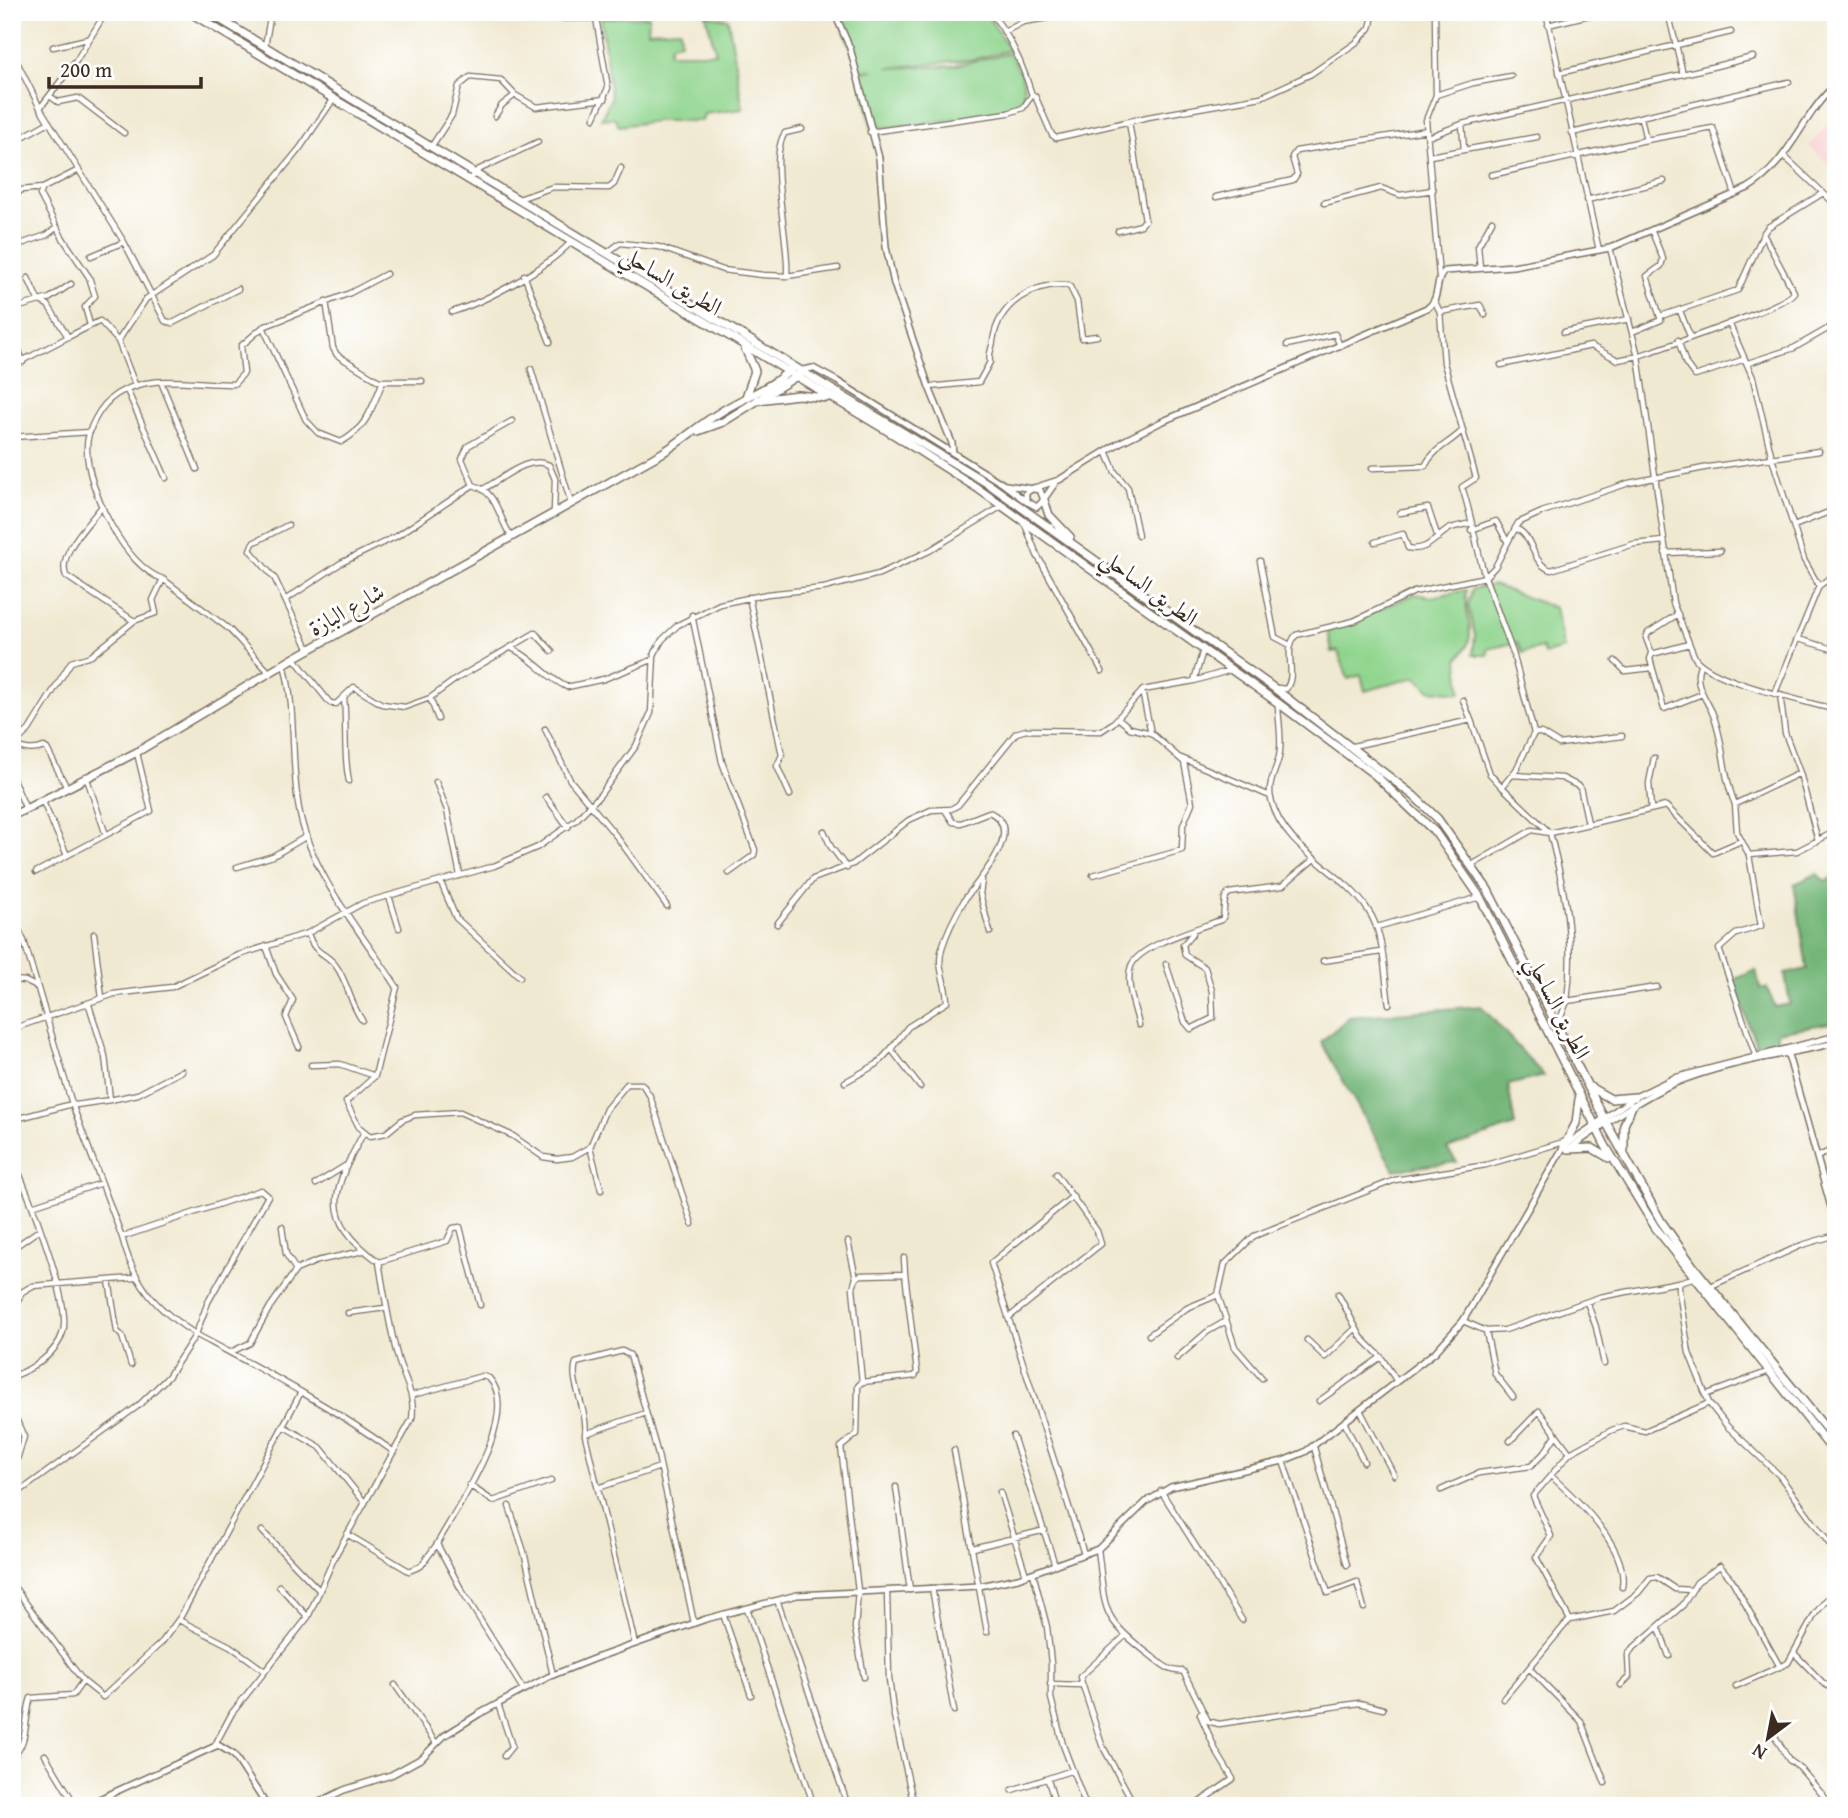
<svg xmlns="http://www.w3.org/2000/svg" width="1848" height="1818" font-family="'Gentium Book Plus',Amiri,serif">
	<rect width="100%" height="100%" fill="#fff"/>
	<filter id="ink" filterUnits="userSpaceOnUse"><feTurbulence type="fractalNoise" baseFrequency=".0143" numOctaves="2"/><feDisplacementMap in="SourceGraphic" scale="14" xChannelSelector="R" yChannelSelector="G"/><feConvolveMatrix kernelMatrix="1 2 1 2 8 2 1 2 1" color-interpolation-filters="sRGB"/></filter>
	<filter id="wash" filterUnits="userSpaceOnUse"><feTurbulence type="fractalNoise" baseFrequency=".00686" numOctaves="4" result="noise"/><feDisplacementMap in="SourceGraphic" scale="28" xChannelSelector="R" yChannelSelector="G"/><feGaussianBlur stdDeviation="1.57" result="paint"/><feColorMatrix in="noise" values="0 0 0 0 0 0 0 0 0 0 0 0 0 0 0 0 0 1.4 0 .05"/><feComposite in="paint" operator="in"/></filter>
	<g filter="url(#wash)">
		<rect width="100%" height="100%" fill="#f0e9d1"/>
		<path fill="#f7cfd0" d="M1836 117V171L1809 146Z"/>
		<path fill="#8fd48d" stroke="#657f56" stroke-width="2" d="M853 12H985L1010 50 975 59 887 68 951 66 1011 53C1016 66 1030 86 1021 100 1011 117 897 126 872 129L860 73 873 70H860L840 21Z
			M706 15 728 19 743 109 704 114 702 121H657L619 126 615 118 601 119 611 98 601 18 649 16 648 31 680 29 681 42 671 44 669 53H716Z
			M1493 585 1555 608 1564 649 1544 654 1542 648 1522 653 1517 642 1488 649V655H1473L1475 635 1468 605 1472 589Z
			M1466 590C1462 621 1482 631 1458 659L1461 693 1430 690 1416 677 1365 691 1361 675 1348 679 1338 651 1332 652 1328 631 1415 594 1431 597Z"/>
		<path fill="#73b678" stroke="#57704b" stroke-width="2" d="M1817 874 1825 881 1836 876V1022L1777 1032V1041L1756 1045 1733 980 1756 970 1760 988H1767L1775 1007 1790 1004 1785 974 1807 969 1794 884Z
			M1481 1006 1544 1076 1508 1085 1515 1125 1447 1149 1457 1162 1394 1170 1321 1042 1349 1017Z"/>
	</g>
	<g filter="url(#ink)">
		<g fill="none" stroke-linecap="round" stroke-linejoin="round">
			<defs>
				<path id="minor" d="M530 12 535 19 596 18 608 88 594 118
					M990 12C1010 35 1023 66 1032 95
					M1435 12 1436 95 1426 120 1439 277
					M1546 12 1599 250
					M1374 14 1404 12
					M12 17 25 12
					M1548 25 1601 12
					M1004 32 1023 22 1084 12
					M265 46 271 12
					M53 47 87 39
					M12 52 40 108 124 242 165 321 173 323 238 289
					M1559 73 1731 32
					M1683 74 1753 57
					M1436 95 1473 83 1511 76
					M51 97 58 102 78 98 124 133
					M40 108 76 61 106 12
					M495 116 502 105 515 95
					M1641 118 1646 140 1713 128 1735 194
					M1462 124 1464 150
					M870 132 1008 113 1023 108 1032 95 1035 96 1052 135 1056 138 1148 117 1261 97 1311 74 1357 42 1370 28 1374 12
					M1572 133 1789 82
					M1428 137 1462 124 1683 74 1668 12
					M12 139H19L49 122
					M431 147 452 115 459 86 470 77 501 80 515 95 536 107 605 99
					M1430 156 1537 137
					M1784 156 1836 205
					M1491 175 1646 140
					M469 180 478 170 538 142
					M43 188 40 195 62 237 89 277 95 296 85 307 90 325
					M1216 197 1293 180 1297 174 1292 157 1296 151 1427 130
					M519 199 553 187 609 188 614 184 621 168
					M1587 200 1664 181
					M1324 203 1381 188 1400 195 1433 190
					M12 213 15 196 21 190 43 188 79 170
					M1118 231 1141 225 1145 220 1129 122
					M12 247 47 235 57 227
					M1610 248 1638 356 1673 603 1695 658C1712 682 1805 701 1836 710
					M607 253 620 243 659 247 723 270 763 275 787 276 838 268
					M91 256 124 242
					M1480 268 1478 246 1492 221
					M524 275 550 342
					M787 276C790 241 767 158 785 133L802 129
					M28 278 38 300 48 305 68 337 100 321 118 341
					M326 301 333 348 337 355 379 381H422
					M12 309 50 298 71 284
					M1680 311 1690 336
					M452 312C487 301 547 268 571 242
					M1440 312 1480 305 1485 315
					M1661 316 1738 290 1763 235
					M1729 323 1753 378 1772 458 1804 560 1819 586 1836 573
					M263 327 306 420 318 433 341 442C367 428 372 408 383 381
					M12 330 23 362
					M1564 332 1629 319
					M1632 332 1661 320 1647 276 1661 266 1663 259 1652 232
					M1678 340 1686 364 1695 376 1745 359
					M1287 345 1335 334 1340 346
					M1748 363 1794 348 1836 324
					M1501 365 1591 346 1618 360 1638 356C1659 349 1790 305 1794 292L1763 234 1768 227 1823 193
					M12 366 68 337
					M531 369 571 503
					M161 382 197 469
					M136 387 118 341 146 299 213 255 300 148 333 100
					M929 387 979 382 990 362C988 353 992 350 993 341 998 304 1033 282 1069 285L1077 301 1082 338 1097 336
					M127 390 166 478
					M12 437 90 432
					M1106 451 1115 472 1128 488 1138 535
					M1372 468 1425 466C1433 449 1449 444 1463 430
					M485 488C504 478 528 455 549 465L555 479 554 513
					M102 506C89 524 57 553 66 576L134 621
					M1400 513 1428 508 1438 538
					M1024 522 1037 555 1102 671
					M288 525 253 543 250 550 275 579 309 650
					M1794 526 1836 509
					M1515 528C1535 536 1530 563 1551 570L1634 544 1664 541
					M1471 530 1496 521 1507 541
					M511 536C498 518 498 492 473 485L462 459 468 446 512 421
					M1375 542 1403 534 1408 548C1428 552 1435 537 1449 529 1455 526 1464 525 1471 523
					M1665 553 1720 551
					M1260 561 1275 637 1290 645
					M749 597 782 755 777 766 790 795
					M285 600 341 563 397 536 473 485
					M692 615 722 762 755 850 754 855 729 873
					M1798 639 1836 650
					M1689 644 1652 654 1650 659 1664 709 1702 694
					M511 648C533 657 545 677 567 687L604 679 652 660
					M1652 654 1646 638 1648 633 1678 614
					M294 658 330 703 336 704 354 687 382 704 405 707 430 698 456 679 535 633 552 651
					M1615 661 1625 671 1652 668
					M284 664C297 712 290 761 299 809 311 875 361 932 397 987L375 1076 346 1102 359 1127 370 1136 386 1133 402 1120 415 1115 460 1112 513 1136 543 1157 557 1159 572 1157 590 1147 606 1109 627 1084H642L650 1096 692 1224
					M1700 665C1693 683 1705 697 1712 712 1725 742 1722 775 1735 804L1800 773 1785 733 1780 694
					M269 672 229 629 163 579C125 567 87 489 87 450 86 430 100 405 117 394 152 372 196 385 234 384L244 373 241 346 263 327 350 293 386 274
					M1194 681 1231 670
					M1278 688 1286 689C1298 674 1282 651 1296 635L1354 621 1414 592 1485 577C1476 546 1472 517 1462 487L1476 478 1444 363 1440 312 1435 302
					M1142 691 1151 733
					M1775 693 1819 586
					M344 698C347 726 343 754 349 781
					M430 698 438 719
					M1278 704C1278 721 1283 740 1279 757 1276 771 1267 784 1271 799 1284 852 1340 867 1368 910 1385 935 1384 974 1389 1004
					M1471 720 1490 774 1502 787 1516 770 1534 733H1541L1559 744 1622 736
					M545 729 570 780 617 837 667 906
					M1534 733 1513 653 1485 577 1495 567 1518 523 1542 512 1629 483 1709 467 1819 451
					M13 745C24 749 33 752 44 747L47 749 66 786
					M12 746 29 730 71 662 91 656 134 621 156 613 153 600 163 579
					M1353 746 1471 720 1463 700
					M1181 758 1270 796
					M1800 773 1818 841
					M1512 775 1562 778 1580 787 1588 823
					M86 776 106 835
					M12 777 26 809
					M436 782 447 810 460 875
					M546 797 568 827
					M42 800 67 855
					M1735 804 1737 832 1749 855 1797 851 1836 831
					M1651 809 1649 783 1654 758
					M824 831 831 847 847 868
					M1749 855 1761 926 1736 934 1719 949 1755 1054
					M1472 865 1532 830 1550 833 1502 787
					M237 867 273 856 307 836
					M36 872 151 811 137 753
					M1093 875 1182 850 1183 825 1192 803 1184 762 1151 733 1130 728 1118 718
					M982 880 980 894 990 932
					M441 883 456 918 520 977
					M389 896 399 928
					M12 916 24 941 72 1104 76 1105 110 1100 105 1056 89 1005 86 1004
					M777 924 813 879 853 864 909 820 931 810 951 809 958 805 1016 733 1026 730 1101 731 1113 723 1143 690 1194 681 1203 650
					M1377 927 1480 897
					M308 933C314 955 326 952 336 966 348 982 350 1004 362 1020
					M94 934 102 998
					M266 946 276 974 293 1000 286 1017 299 1047
					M1323 961 1381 952
					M1166 964 1185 1022 1191 1029 1213 1018 1212 991 1205 968 1185 955 1183 945 1193 933
					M12 980 25 981 35 986
					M1567 1001C1575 941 1565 891 1550 833L1666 806 1713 853 1741 841
					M1139 1025C1135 1009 1125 982 1131 966 1140 944 1201 928 1223 919L1225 898 1229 893 1282 886 1314 859
					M1558 1025 1567 1001 1657 987
					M12 1029 114 994 172 987 239 955 308 933 363 903 494 866 538 847 576 820 600 795 636 746 651 713 654 655 662 640 678 625 720 604 767 594 824 588 879 574 929 551 1002 506
					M311 1065 340 1064 375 1076
					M845 1082 877 1064 891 1049
					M920 1087 891 1049 908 1027 947 1002C947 983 936 968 942 948 947 932 956 914 965 899 977 881 1028 829 989 812L961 823 953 822 945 810
					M110 1100 138 1094 182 1071
					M12 1120 72 1104 122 1237
					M590 1147 601 1190
					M12 1157C26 1188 72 1303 63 1332 57 1354 32 1369 12 1377
					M1817 1157 1836 1148
					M316 1184 345 1166
					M1073 1196 991 1263 1084 1554
					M32 1206 102 1183
					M282 1227 286 1254 296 1270 317 1261 363 1251
					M848 1242 856 1278
					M12 1249 39 1230
					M904 1258 905 1274
					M379 1262 447 1241 453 1228 460 1227 480 1305
					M1693 1278 1679 1282V1291L1689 1353 1709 1403 1727 1426 1779 1475 1836 1553
					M109 1280 117 1331 122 1336 131 1365
					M1711 1286 1802 1245 1836 1235
					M1338 1294 1361 1337 1381 1357 1396 1380
					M1587 1302 1596 1327 1604 1364
					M12 1312 22 1292 32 1286 134 1278
					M348 1313 385 1308
					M1008 1318 1101 1244 1097 1231 1056 1174
					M1463 1321 1486 1331 1505 1330 1600 1297 1679 1282
					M1486 1331 1495 1374 1513 1397
					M1149 1335 1187 1308 1218 1295
					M1307 1340 1325 1357 1356 1328
					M231 1352 250 1343 270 1307 296 1270
					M1177 1358 1207 1332 1226 1321
					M1262 1378 1235 1347 1218 1295 1225 1264 1254 1236 1395 1180 1486 1165 1567 1141
					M862 1382 915 1376 917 1372 905 1274 861 1275 856 1278 853 1288 862 1382 858 1386 857 1434 841 1447 858 1591 855 1628 864 1677
					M413 1395 482 1376 489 1378C523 1414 456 1509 437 1544L461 1589 523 1689
					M1705 1395 1767 1372
					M1319 1401 1381 1357
					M12 1410 24 1437 12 1475
					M1360 1410 1394 1475
					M1345 1424 1364 1462
					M283 1426 301 1392
					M585 1434 646 1413
					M1013 1436 1055 1565
					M1510 1441 1539 1411 1570 1453 1612 1430 1624 1426 1645 1431 1709 1403
					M1314 1447 1347 1565
					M954 1450 987 1632
					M1570 1453 1533 1496 1551 1536 1536 1557 1570 1620
					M1283 1461 1328 1593 1357 1582 1364 1608
					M1551 1476C1578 1500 1629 1548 1622 1587
					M469 1485 493 1501 551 1481
					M896 1487 910 1590
					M598 1488 660 1467
					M1441 1490 1479 1473 1531 1466 1545 1452 1556 1435
					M1161 1491 1242 1620
					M1000 1492 1026 1575
					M12 1497 138 1406 168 1377 196 1334 208 1302 268 1196 261 1190 122 1237C134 1285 157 1311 199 1336 266 1372 333 1407 394 1452
					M509 1506 524 1552 553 1675
					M262 1531 319 1590
					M347 1534 409 1571 421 1566 437 1544
					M973 1548 1045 1530
					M1098 1549C1106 1609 1098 1616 1150 1655 1159 1662 1170 1673 1183 1671L1208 1721 1219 1724 1359 1703 1383 1709
					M1033 1573 1047 1627 1051 1663V1698L1063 1745 1086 1806
					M12 1584 83 1681 73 1695 31 1698C24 1717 29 1744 12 1757
					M279 1586 308 1617
					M932 1588 954 1711
					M887 1591 889 1679 893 1711 914 1806
					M777 1600 848 1806
					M747 1608 814 1806
					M723 1614 751 1695
					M179 1620 230 1646 265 1671
					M1659 1628 1669 1656
					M1125 1636 1080 1677 1102 1745 1135 1806
					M635 1644 585 1435C589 1412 569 1382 576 1363L622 1351 630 1355 658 1455 694 1623
					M1795 1654 1823 1683 1836 1691
					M1529 1668 1581 1721 1605 1783
					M83 1681 103 1697 162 1642 181 1616 283 1426 320 1447 365 1503
					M1050 1684 1081 1685
					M395 1685 436 1743
					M1621 1685 1629 1677 1628 1655 1631 1650 1683 1605 1697 1582 1720 1566 1732 1580 1780 1667
					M1736 1686 1788 1663 1815 1614 1836 1588
					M1503 1699 1564 1626 1570 1620 1614 1611 1638 1593 1650 1578 1657 1577 1675 1589 1691 1590
					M498 1704 512 1746 504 1756
					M1776 1738 1789 1760 1800 1768 1832 1806
					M215 1745 232 1713 308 1617 335 1556 412 1419C416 1394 403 1379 397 1355 389 1324 384 1294 379 1262 318 1217 333 1190 364 1132
					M45 1755 76 1806
					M1048 1780 1056 1806
					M1012 1790 1073 1770
					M1114 1806 1130 1797
					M1194 1806 1233 1779 1216 1751 1200 1714"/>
				<path id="tertiary" d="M834 12 850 48 879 158 886 247 894 284 929 387 952 443 953 453
					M803 370 813 368 837 381 1003 484 1027 502
					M1006 485 1040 490 1044 500 1037 507 1026 501V493L1033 488
					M1034 488 1059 480 1119 443 1161 422 1429 307C1441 296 1434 280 1445 271L1513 266 1610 248 1748 188C1790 163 1801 116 1836 84
					M1044 499 1056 482
					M1787 1051 1836 1225
					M1570 1148C1604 1125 1638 1099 1675 1083 1726 1062 1783 1055 1836 1043
					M84 1806 218 1745 234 1755 267 1806
					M311 1806 344 1790 391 1775 422 1758 444 1736 479 1714 548 1677 593 1659 706 1619 797 1595 980 1586 1018 1578 1098 1549 1146 1502 1171 1487 1283 1461 1305 1452 1435 1352 1463 1321 1564 1146 1635 1097 1674 1078 1836 1036"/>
				<path id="primary" d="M698 431 723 422 800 374
					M12 816 137 752 294 658 662 453C682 441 699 425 719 413 743 397 773 388 793 367"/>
				<path id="trunk" d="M189 12 896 436 977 488 1278 703 1375 775 1435 832 1480 897 1605 1145 1655 1227 1836 1455
					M208 12 990 485 1274 688 1414 796 1437 818 1488 890 1607 1124 1661 1221 1693 1266 1836 1441
					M744 346 755 371 746 397
					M758 400 798 395 826 398
					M1044 500 1049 515 1070 537
					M1590 1087 1611 1099 1635 1097
					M1564 1146 1576 1123 1579 1099
					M1568 1149 1592 1148 1609 1158
					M1624 1150V1125L1632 1106"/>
			</defs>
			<use href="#minor" stroke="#7a6d5d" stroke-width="7"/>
			<use href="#tertiary" stroke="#7a6d5d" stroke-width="8"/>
			<use href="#primary" stroke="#7a6d5d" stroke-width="10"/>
			<use href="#trunk" stroke="#7a6d5d" stroke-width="10"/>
			<use href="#minor" stroke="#fff" stroke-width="4.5"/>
			<use href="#tertiary" stroke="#fff" stroke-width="5"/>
			<use href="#primary" stroke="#fff" stroke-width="7"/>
			<use href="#trunk" stroke="#fff" stroke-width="7"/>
		</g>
	</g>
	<g text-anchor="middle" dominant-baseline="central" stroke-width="6" stroke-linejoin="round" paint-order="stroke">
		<g font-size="23" fill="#3b2a1e" stroke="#fff">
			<text transform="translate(672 280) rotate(31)">الطريق الساحلي</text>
			<text transform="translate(1150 587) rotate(36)">الطريق الساحلي</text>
			<text transform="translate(346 609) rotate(-29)">شارع البازة</text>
			<text transform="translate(1559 1007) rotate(63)">الطريق الساحلي</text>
		</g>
	</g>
	<rect width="1848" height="1818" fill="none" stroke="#fff" stroke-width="42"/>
	<g transform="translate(1768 1738) rotate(212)" stroke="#ffffff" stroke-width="5" paint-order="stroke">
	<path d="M0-5L12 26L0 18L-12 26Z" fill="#3b2a1e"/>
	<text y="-10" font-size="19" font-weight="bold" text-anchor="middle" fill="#3b2a1e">N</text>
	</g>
	<path d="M49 77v10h152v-10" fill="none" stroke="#3b2a1e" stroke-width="3.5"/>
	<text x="60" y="77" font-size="21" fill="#3b2a1e" stroke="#ffffff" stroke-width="5" paint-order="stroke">200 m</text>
</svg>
